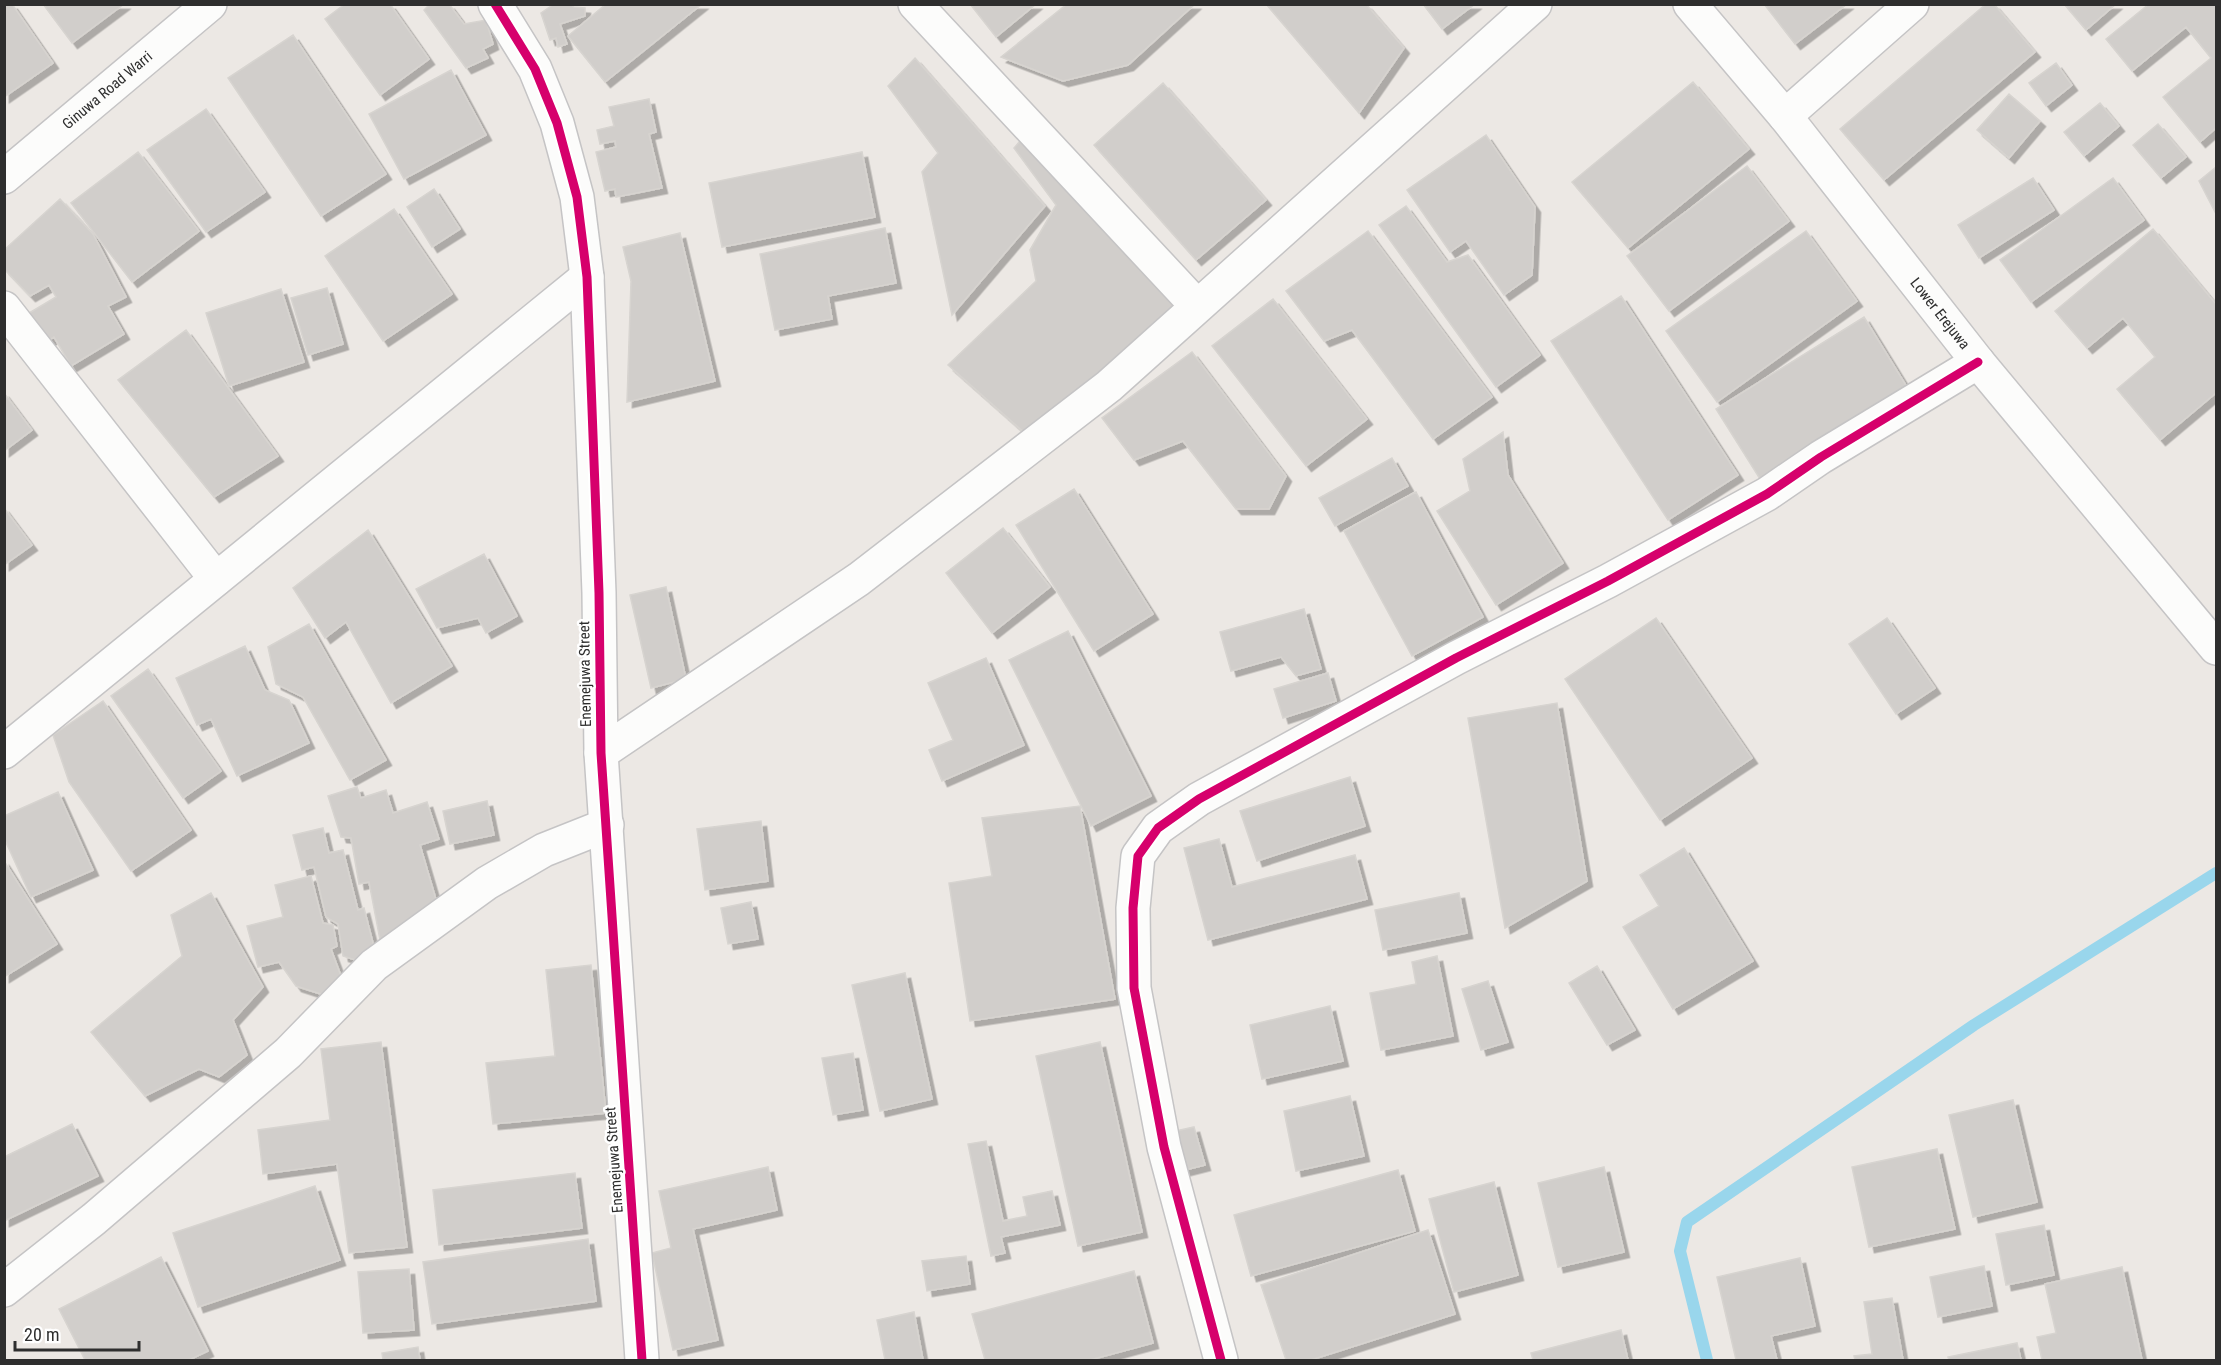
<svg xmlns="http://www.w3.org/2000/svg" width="2221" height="1365" font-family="'Roboto Condensed',sans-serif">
	<defs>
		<filter id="shadow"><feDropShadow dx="5.5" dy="5.5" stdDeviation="0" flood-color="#0004"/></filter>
	</defs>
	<rect width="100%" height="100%" fill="#ece8e4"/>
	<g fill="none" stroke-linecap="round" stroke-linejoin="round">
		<path stroke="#99d6ec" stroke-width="12" d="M1707 1360 1680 1251 1687 1222 1974 1025 2216 873"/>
	</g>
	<path fill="#d1cecb" stroke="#d7d4d0" stroke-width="1.5" filter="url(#shadow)" d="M4 4H12L53 63 4 97Z
		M43 4H124L72 43Z
		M345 4H390L429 59 380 95 325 19Z
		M430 4H449L464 24 486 20 493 44 483 49 488 58 466 68 424 10Z
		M554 4H570L574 7 585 8V16L560 24 567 44 558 47 556 38 550 40 541 13Z
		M606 4H702L605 82 568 36Z
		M970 4H1036L996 37Z
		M1067 4H1195L1128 65 1063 81 1001 57Z
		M1266 4H1366L1404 48 1359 113Z
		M1423 4H1475L1442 29Z
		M1764 4H1847L1795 44Z
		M1986 4H1994L2035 52 1884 180 1840 129Z
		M2064 4H2116L2086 30Z
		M2149 4H2216V128L2200 142 2163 97 2211 58 2186 27 2132 71 2106 39Z
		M293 35 386 174 321 216 228 78Z
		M915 58 1045 206 952 315 922 172 938 153 888 86Z
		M2056 63 2072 85 2046 106 2029 83Z
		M451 70 486 135 404 179 369 114Z
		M1693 82 1749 149 1628 248 1572 182Z
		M1163 83 1266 200 1196 260 1094 145Z
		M2009 94 2040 121 2009 158 1977 130Z
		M649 99 656 132 649 134 662 188 616 197 615 189 605 191 596 152 616 147 615 141 600 144 597 130 614 126 609 107Z
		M2100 103 2119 126 2084 156 2064 132Z
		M206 109 265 192 206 232 147 150Z
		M2158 124 2186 157 2161 178 2133 145Z
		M1026 134 1179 306 1027 435 948 365 1036 281 1030 250 1056 205 1014 148Z
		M1486 135 1535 207 1532 275 1504 295 1466 241 1450 252 1407 190Z
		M138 152 199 231 132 282 71 203Z
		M862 152 875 217 722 247 709 183Z
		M1747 166 1789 221 1669 311 1627 256Z
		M2216 167V214L2199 181Z
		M2033 178 2054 210 1979 258 1958 225Z
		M2113 178 2144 220 2031 302 2000 260Z
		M434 189 460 229 432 247 407 207Z
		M60 199 93 234 126 297 108 306 124 334 71 366 54 337 37 347 19 319 56 297 49 285 30 296 4 269V250Z
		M1406 206 1447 262 1468 255 1540 355 1496 387 1379 225Z
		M394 209 452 294 383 341 325 256Z
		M885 228 896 283 828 296 832 319 775 330 760 254Z
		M2153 229 2216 304V393L2160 440 2117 389 2155 357 2123 318 2087 348 2055 311Z
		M1368 231 1492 397 1433 439 1352 330 1324 341 1286 291Z
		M1806 231 1857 301 1717 402 1666 331Z
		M680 233 715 381 627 402 631 281 623 247Z
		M327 288 343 344 308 355 291 298Z
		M281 289 304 362 229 386 206 313Z
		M1621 296 1738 475 1668 520 1551 341Z
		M1273 299 1367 419 1306 466 1212 346Z
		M1864 317 1907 387 1760 479 1716 409Z
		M186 330 278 456 214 497 118 380Z
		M1192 352 1286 476 1269 509H1236L1183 441 1134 460 1102 418Z
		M4 393 32 430 4 451Z
		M1503 432 1508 475 1563 563 1496 605 1437 511 1470 491 1463 459Z
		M1392 458 1408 486 1335 526 1319 498Z
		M1074 489 1153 614 1094 651 1016 525Z
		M1416 492 1483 617 1412 656 1344 531Z
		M4 508 32 545 4 565Z
		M1003 528 1050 587 992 633 946 573Z
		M368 530 452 666 391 703 346 622 325 638 293 588Z
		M484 554 517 616 486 633 478 618 437 628 416 589Z
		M666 587 686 679 651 688 630 595Z
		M1304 609 1321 669 1296 676 1281 657 1231 671 1220 632Z
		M1656 618 1752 758 1660 820 1565 679Z
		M1887 618 1935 688 1896 714 1849 644Z
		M309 624 386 760 350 780 303 697 276 684 268 647Z
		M1068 631 1151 796 1091 826 1009 660Z
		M245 646 265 690 289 700 309 743 237 776 211 719 197 725 176 678Z
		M986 658 1024 745 942 781 929 750 953 740 928 683Z
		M148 669 221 771 183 798 111 696Z
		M1328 673 1336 701 1283 718 1274 689Z
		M103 701 191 830 131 871 69 782 53 735Z
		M1557 703 1587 881 1505 928 1468 718Z
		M1350 777 1365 826 1257 861 1240 811Z
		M357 787 361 798 386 790 393 813 427 802 439 839 420 845 437 903 381 945 369 882 359 884 351 838 341 837 328 796Z
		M58 792 93 870 31 897 4 838V816Z
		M487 801 494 835 450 844 443 811Z
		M1080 806 1115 999 970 1021 949 883 992 876 982 818Z
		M761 821 768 881 705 890 697 829Z
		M323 828 329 853 343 850 358 910 364 908 374 947 361 962 343 956 338 924 326 917 314 867 302 870 293 835Z
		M1219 839 1232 887 1355 855 1367 899 1208 940 1184 848Z
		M1684 848 1753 961 1673 1009 1623 927 1659 906 1640 875Z
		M4 861 57 944 4 977Z
		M311 876 323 923 333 925 337 946 331 949 341 976 327 996 296 986 279 962 258 967 247 926 283 917 275 885Z
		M211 893 263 987 233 1020 247 1055 219 1077 199 1069 145 1096 91 1032 182 956 171 915Z
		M1459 893 1467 933 1383 950 1375 910Z
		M751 902 758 939 728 944 721 908Z
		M1437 956 1453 1036 1381 1050 1370 993 1416 984 1412 962Z
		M591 965 606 1113 493 1124 486 1063 555 1056 546 970Z
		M1597 966 1635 1030 1607 1045 1569 983Z
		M905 973 932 1099 880 1111 852 985Z
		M1488 981 1508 1042 1481 1050 1462 989Z
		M1330 1006 1343 1061 1262 1079 1250 1025Z
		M381 1042 407 1247 349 1253 337 1164 263 1174 258 1130 330 1120 321 1049Z
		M1100 1042 1142 1232 1078 1246 1036 1056Z
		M853 1053 863 1110 833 1115 822 1058Z
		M1350 1096 1364 1156 1296 1171 1284 1111Z
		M2013 1100 2037 1202 1973 1217 1949 1115Z
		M72 1124 98 1176 4 1221V1157Z
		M1194 1127 1205 1165 1181 1171 1171 1132Z
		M986 1141 1003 1221 1027 1216 1023 1197 1052 1191 1060 1225 1001 1237 1005 1253 991 1256 968 1144Z
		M1937 1149 1955 1229 1869 1247 1852 1167Z
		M768 1167 777 1210 693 1229 718 1340 673 1350 652 1253 671 1248 659 1191Z
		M1604 1167 1624 1252 1558 1267 1538 1183Z
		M1398 1170 1415 1231 1251 1276 1234 1215Z
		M575 1173 582 1228 439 1245 433 1190Z
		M1494 1182 1518 1275 1454 1292 1429 1199Z
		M315 1186 340 1260 198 1307 173 1233Z
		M2044 1225 2054 1275 2006 1285 1996 1234Z
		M1428 1230 1455 1314 1311 1360H1286L1261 1285Z
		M588 1239 596 1301 432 1324 423 1262Z
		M966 1256 970 1284 927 1291 922 1261Z
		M161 1257 208 1351 189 1360H85L59 1309Z
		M1800 1258 1815 1326 1771 1336 1777 1360H1736L1717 1277Z
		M1984 1266 1992 1306 1938 1317 1930 1277Z
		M2122 1267 2142 1360H2042L2037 1337 2056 1333 2045 1284Z
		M409 1269 414 1330 363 1333 358 1272Z
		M1134 1271 1153 1343 1090 1360H985L972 1314Z
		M1892 1298 1903 1360H1855L1854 1356 1872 1354 1864 1302Z
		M914 1312 923 1360H885L877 1320Z
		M1621 1330 1628 1360H1533L1531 1353Z
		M2017 1343 2021 1360H1949L1948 1357Z
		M418 1347 420 1360H383L382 1353Z"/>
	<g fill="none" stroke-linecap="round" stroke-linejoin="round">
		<defs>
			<g id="minor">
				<path d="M495 4 535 69 557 123 577 197 587 277 599 593 601 753 642 1360"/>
				<path d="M915 4 1197 306"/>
				<path id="s1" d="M1690 4 1785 116 1978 362 2216 648"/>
				<path d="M1785 116 1912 4"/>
				<path id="s2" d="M4 177 210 4"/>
				<path d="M4 308 216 579"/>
				<path d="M4 752 587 277"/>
				<path d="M601 753 859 579 1109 386 1535 4"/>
				<path d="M4 1290 94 1219 288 1053 374 965 487 883 544 850 607 825"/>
				<path d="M1221 1360 1164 1147 1134 988 1133 908 1138 856 1158 828 1199 799 1456 658 1608 581 1767 494 1821 457 1978 362"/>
			</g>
		</defs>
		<use href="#minor" stroke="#c5c4c5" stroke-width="36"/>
		<use href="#minor" stroke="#fcfcfb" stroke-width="33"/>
		<defs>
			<path id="cycleway" d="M495 4 535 69 557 123 577 197 587 277 599 593 601 753 642 1360
				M1221 1360 1164 1147 1134 988 1133 908 1138 856 1158 828 1199 799 1456 658 1608 581 1767 494 1821 457 1978 362"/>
		</defs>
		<use href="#cycleway" stroke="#fff" stroke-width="13"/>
		<use href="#cycleway" stroke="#d6006c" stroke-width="9"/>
	</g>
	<g text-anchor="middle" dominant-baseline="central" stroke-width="5" stroke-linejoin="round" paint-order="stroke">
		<g font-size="15" fill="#2e2e2e" stroke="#fff">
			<text stroke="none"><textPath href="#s2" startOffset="135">Ginuwa Road Warri</textPath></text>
			<text stroke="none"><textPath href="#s1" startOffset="398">Lower Erejuwa</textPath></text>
			<text transform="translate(585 674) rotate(-91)">Enemejuwa Street</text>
			<text transform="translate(614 1160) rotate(-94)">Enemejuwa Street</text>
		</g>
	</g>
	<rect width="2221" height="1365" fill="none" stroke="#2e2e2e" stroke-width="12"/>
	<path d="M15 1341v9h124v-9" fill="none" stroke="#2e2e2e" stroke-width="3"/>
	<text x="24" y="1341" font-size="18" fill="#2e2e2e" stroke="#ffffff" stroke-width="4.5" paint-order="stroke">20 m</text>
</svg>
